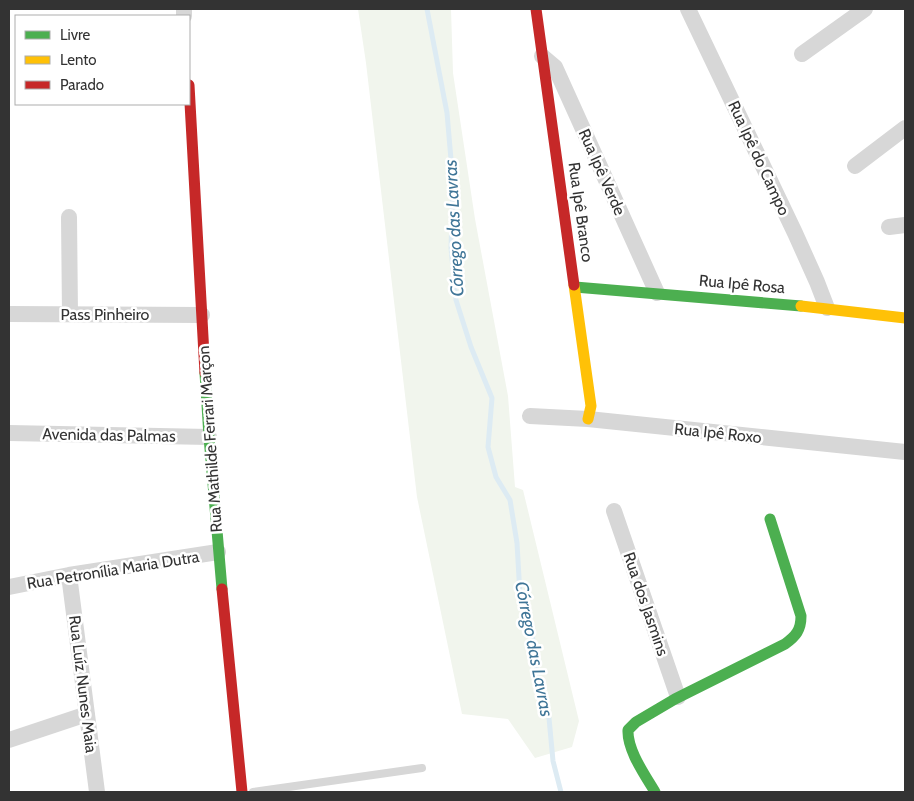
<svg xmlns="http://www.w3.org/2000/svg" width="914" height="801" font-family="Cabin,sans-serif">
	<rect width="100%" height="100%" fill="#fff"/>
	<path fill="#f1f5ed" d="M358 9H451L453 73 475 219 508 396 515 487 523 490 579 721 572 747 535 758 508 719 462 714 417 497 366 63Z"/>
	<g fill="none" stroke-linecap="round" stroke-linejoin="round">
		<path stroke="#ddebf3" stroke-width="5" d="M427 9 447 113 453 183 451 248 456 300 471 347 492 398 488 447 496 477 510 500 517 543 520 595 532 633 537 673 549 718 553 761 561 792"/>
		<path stroke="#d7d7d7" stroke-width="8" d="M253 792 422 768"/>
		<path stroke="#d7d7d7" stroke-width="16" d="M184 9V16
			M688 9 795 233 817 282 827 308
			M802 54 865 9
			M542 56 555 67 657 293
			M855 166 905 128
			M69 217 70 314
			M889 227 905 225
			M9 314 202 315
			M530 416 588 419 905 452
			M9 433 209 437
			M614 511 678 697
			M69 575 97 792
			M9 587 69 575 218 552
			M9 740 87 714"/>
		<path stroke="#4caf50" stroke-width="11" d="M575 287 801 306
			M205 373 209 437 222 589
			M655 792C645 775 627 750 628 730L636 722 675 699 785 644C796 636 801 630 801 616L770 519"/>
		<path stroke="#ffc107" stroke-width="11" d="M574 285 591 406 588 419
			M801 306 905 318"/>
		<path stroke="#c62828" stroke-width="11" d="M536 9 574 285
			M189 85 205 373
			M222 589 242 792"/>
	</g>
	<g text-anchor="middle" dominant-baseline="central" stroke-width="5" stroke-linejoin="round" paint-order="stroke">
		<g font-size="16" fill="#333" stroke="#fff">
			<text transform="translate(759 158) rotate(65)">Rua Ipê do Campo</text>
			<text transform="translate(602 172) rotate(66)">Rua Ipê Verde</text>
			<text transform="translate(581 212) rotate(82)">Rua Ipê Branco</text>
			<text transform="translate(742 284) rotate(5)">Rua Ipê Rosa</text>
			<text x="105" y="314">Pass Pinheiro</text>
			<text transform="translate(718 433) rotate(6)">Rua Ipê Roxo</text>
			<text transform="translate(109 435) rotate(1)">Avenida das Palmas</text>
			<text transform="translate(210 439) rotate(-94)">Rua Mathilde Ferrari Marçon</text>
			<text transform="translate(113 570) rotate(-9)">Rua Petronília Maria Dutra</text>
			<text transform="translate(646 604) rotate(71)">Rua dos Jasmins</text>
			<text transform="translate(83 684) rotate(83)">Rua Luíz Nunes Maia</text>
		</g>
		<g font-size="18" font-style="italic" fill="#3f7597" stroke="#fff">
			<text transform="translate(454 228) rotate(-93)">Córrego das Lavras</text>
			<text transform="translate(534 649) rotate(79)">Córrego das Lavras</text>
		</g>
	</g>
	<rect width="914" height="801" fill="none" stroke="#333333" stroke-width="20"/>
	<rect x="15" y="15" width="175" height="90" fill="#ffffff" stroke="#adadad"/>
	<rect x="25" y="31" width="25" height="8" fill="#4caf50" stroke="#adadad"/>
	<text x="60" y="40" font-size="15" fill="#333333">Livre</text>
	<rect x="25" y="56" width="25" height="8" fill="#ffc107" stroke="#adadad"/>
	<text x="60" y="65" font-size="15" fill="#333333">Lento</text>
	<rect x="25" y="81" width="25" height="8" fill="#c62828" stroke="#adadad"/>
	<text x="60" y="90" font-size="15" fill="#333333">Parado</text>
</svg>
